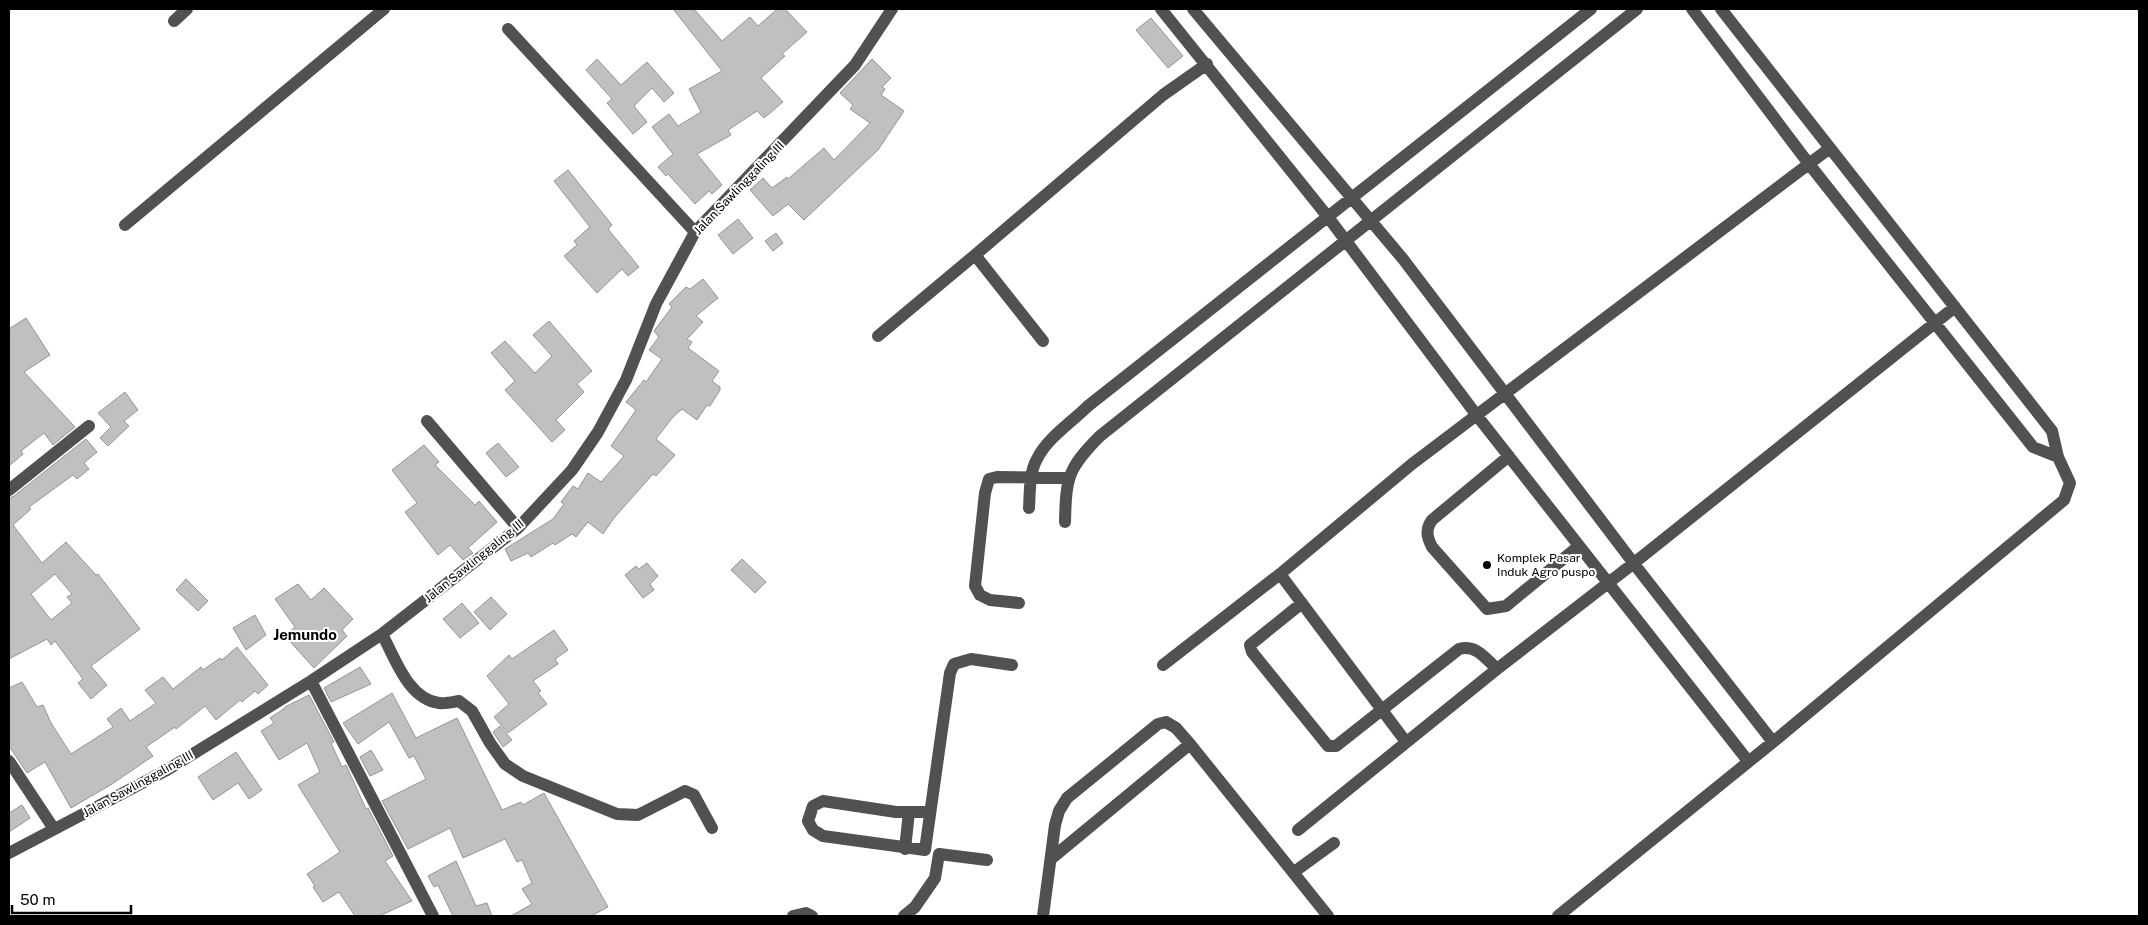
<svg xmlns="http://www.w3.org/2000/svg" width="2148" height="925" font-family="'Public Sans',sans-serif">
	<rect width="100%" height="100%" fill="#fff"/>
	<path fill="#c0c0c0" stroke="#959595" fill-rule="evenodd" d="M673 9H694L722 41 750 17 758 26 777 9H785L807 32 782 54 785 56 761 78 783 102 764 118 757 111 728 130 731 135 697 154 722 185 712 194 709 191 695 204 668 174 666 176 658 167 673 154 652 127 669 114 678 126 701 112 689 89 722 71Z
		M1151 18 1183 56 1168 68 1136 30Z
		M597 59 621 85 647 62 674 93 664 102 652 88 634 106 647 122 633 134 607 103 612 99 586 70Z
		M872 59 891 78 882 87 885 89 881 95 904 111 878 150 804 220 788 204 773 216 750 190 763 178 772 188 787 177 788 179 824 148 834 160 870 123 850 109 853 105 840 93Z
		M568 170 612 225 608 229 639 267 628 276 622 269 597 293 564 256 577 245 574 241 590 227 554 181Z
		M738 219 753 238 733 254 718 235Z
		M776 233 783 243 773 251 765 241Z
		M703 279 718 298 696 316 703 322 687 339 692 342 688 348 719 371 712 381 720 387V390L710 406 707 405 697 420 682 409 673 417 656 439 675 455 656 476 653 474 614 518 603 534 588 522 576 537 572 534 555 545 553 543 531 557 528 553 511 561 505 549 553 519 564 504 561 502 573 486 578 489 588 473 601 482 624 456 611 446 636 410 626 402 644 380 646 382 662 359 649 350 659 337 654 331 672 307 669 304 686 287 690 289Z
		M26 318 50 355 24 372 75 427 53 445 44 433 21 451 23 454 9 466V329Z
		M549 321 592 371 577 384 584 392 556 420 565 430 552 442 505 390 515 381 491 353 505 341 535 373 552 356 533 335Z
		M125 392 138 410 124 421 129 426 108 446 100 438 111 427 98 413Z
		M86 439 97 452 84 463 89 469 77 479 73 475 29 507 31 509 13 525 42 563 66 542 96 575 98 574 140 629 91 666 107 685 91 699 78 683 83 679 55 641 51 645 47 639 9 659V498L14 496ZM55 574 72 594 67 597 72 603 51 620 31 594Z
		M498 443 519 467 506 477 486 453Z
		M424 445 439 462 435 465 475 505 479 501 497 522 468 548 473 553 463 560 450 545 438 555 405 512 417 503 392 470Z
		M742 559 766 582 755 593 731 570Z
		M647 563 658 576 650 584 654 590 643 598 625 575 636 566 639 569Z
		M186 579 208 601 198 611 176 590Z
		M298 584 311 600 324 588 353 619 342 630 347 636 314 668 285 636 295 627 275 599Z
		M491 597 507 614 490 630 474 612Z
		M462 603 479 623 460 638 443 619Z
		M255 615 266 635 246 650 233 628Z
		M554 630 568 650 555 659 558 664 533 681 541 691 538 693 547 704 508 733 494 717 509 704 487 676 509 655 512 659Z
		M237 647 268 685 258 694 255 691 242 702 240 700 216 720 205 706 176 729 175 727 146 747 153 756 112 784 71 808 45 762 27 773 9 746V688L22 682 37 707 43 705 51 723 71 754 113 727 107 719 121 708 130 721 156 703 145 690 163 677 173 689 201 667 203 670 220 658 222 660Z
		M360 667 371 684 331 702 324 688Z
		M392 693 416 738 457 718 502 810 521 802 523 805 544 793 608 907 591 916H511L532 904 522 889 532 883 522 860 517 862 505 839 463 858 450 828 408 849 382 801 426 779 414 756 409 758 389 722 358 744 343 723Z
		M309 695 334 742 331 743 342 767 346 765 366 809 368 808 393 856 385 861 412 901 379 916H355L339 892 323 902 313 887 315 886 307 874 340 852 298 785 320 772 307 743 279 760 261 731 274 723 270 718 285 708V707Z
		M500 726 512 740 503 747 493 732Z
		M371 750 383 770 370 776 360 757Z
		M236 752 262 790 249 799 238 783 213 800 198 777Z
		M22 805 30 818 9 832V813Z
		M456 861 476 906 487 903 492 916H453L438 885 434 887 428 876Z"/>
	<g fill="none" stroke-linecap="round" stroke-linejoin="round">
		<path stroke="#515151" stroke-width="12" d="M1161 9 1328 217 1478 417 1748 761
			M1193 9 1403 259 1638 569 1773 742
			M1692 9 1809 164 2033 447 2058 457
			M174 21 187 9
			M508 29 695 232
			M125 225 384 9
			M878 336 975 255
			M1043 341 975 255 1163 95 1207 64
			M427 421 518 528
			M1509 456 1432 520C1425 530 1427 537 1432 547L1487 609 1506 606 1579 546
			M9 490 89 426
			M1029 508C1030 493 1029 473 1037 459 1047 438 1072 422 1088 406L1591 9
			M1065 522C1066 477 1068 468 1100 436L1637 9
			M1280 574 1406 742
			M1019 603 990 600 980 595 975 586 985 493 989 479 997 477 1068 478
			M1302 603 1250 645 1252 652 1328 746H1336L1459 649C1476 644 1485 658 1497 669
			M382 634C395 658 408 699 439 703 445 704 453 702 459 701L472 711 490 743 505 764 523 776 617 814 638 815 685 791 694 795 712 828
			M1163 665 1280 574 1412 464 1830 148
			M311 681 433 916
			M9 761 54 829
			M929 812H896L823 801 813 806 808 821 813 830 823 836 925 850 950 673 954 664 971 659 1012 665
			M1298 830 1497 669 1634 563 1955 307
			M905 849 909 812
			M9 853 167 770 311 681 382 634 518 528 572 470 598 432 626 380 656 304 695 232 855 65 892 9
			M1052 858 1190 744
			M1294 872 1334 843
			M793 916 806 913 812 916
			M904 916 915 907 935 878 939 854 987 860
			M1043 916 1055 825 1059 811 1067 798 1158 724 1166 722 1176 728 1190 744 1328 916
			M1558 916 1773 742 2064 500 2070 483 2058 457 2052 431 1721 9"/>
	</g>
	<circle fill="#000" stroke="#fff" stroke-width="2" cx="1487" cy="565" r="5"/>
	<g text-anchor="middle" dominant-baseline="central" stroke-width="4" stroke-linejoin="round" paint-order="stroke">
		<g font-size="12" fill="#000" stroke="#fff">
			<text transform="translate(739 188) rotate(-46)">Jalan Sawlinggaling III</text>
			<text transform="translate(474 561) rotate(-39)">Jalan Sawlinggaling III</text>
			<text transform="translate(138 784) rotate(-29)">Jalan Sawlinggaling III</text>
		</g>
		<g font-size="12" fill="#000" stroke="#fff" text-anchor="start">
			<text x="1497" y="558">Komplek Pasar<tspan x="1497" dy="14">Induk Agro puspo</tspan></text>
		</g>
		<g font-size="15" font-weight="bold" fill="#000" stroke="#fff">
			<text x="305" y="634">Jemundo</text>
		</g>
	</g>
	<rect width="2148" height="925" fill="none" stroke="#000000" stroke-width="20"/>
	<path d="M12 905v8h119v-8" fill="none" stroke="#000000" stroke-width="2.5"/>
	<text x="20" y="905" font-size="15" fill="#000000" stroke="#ffffff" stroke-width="4" paint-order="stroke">50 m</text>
</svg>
